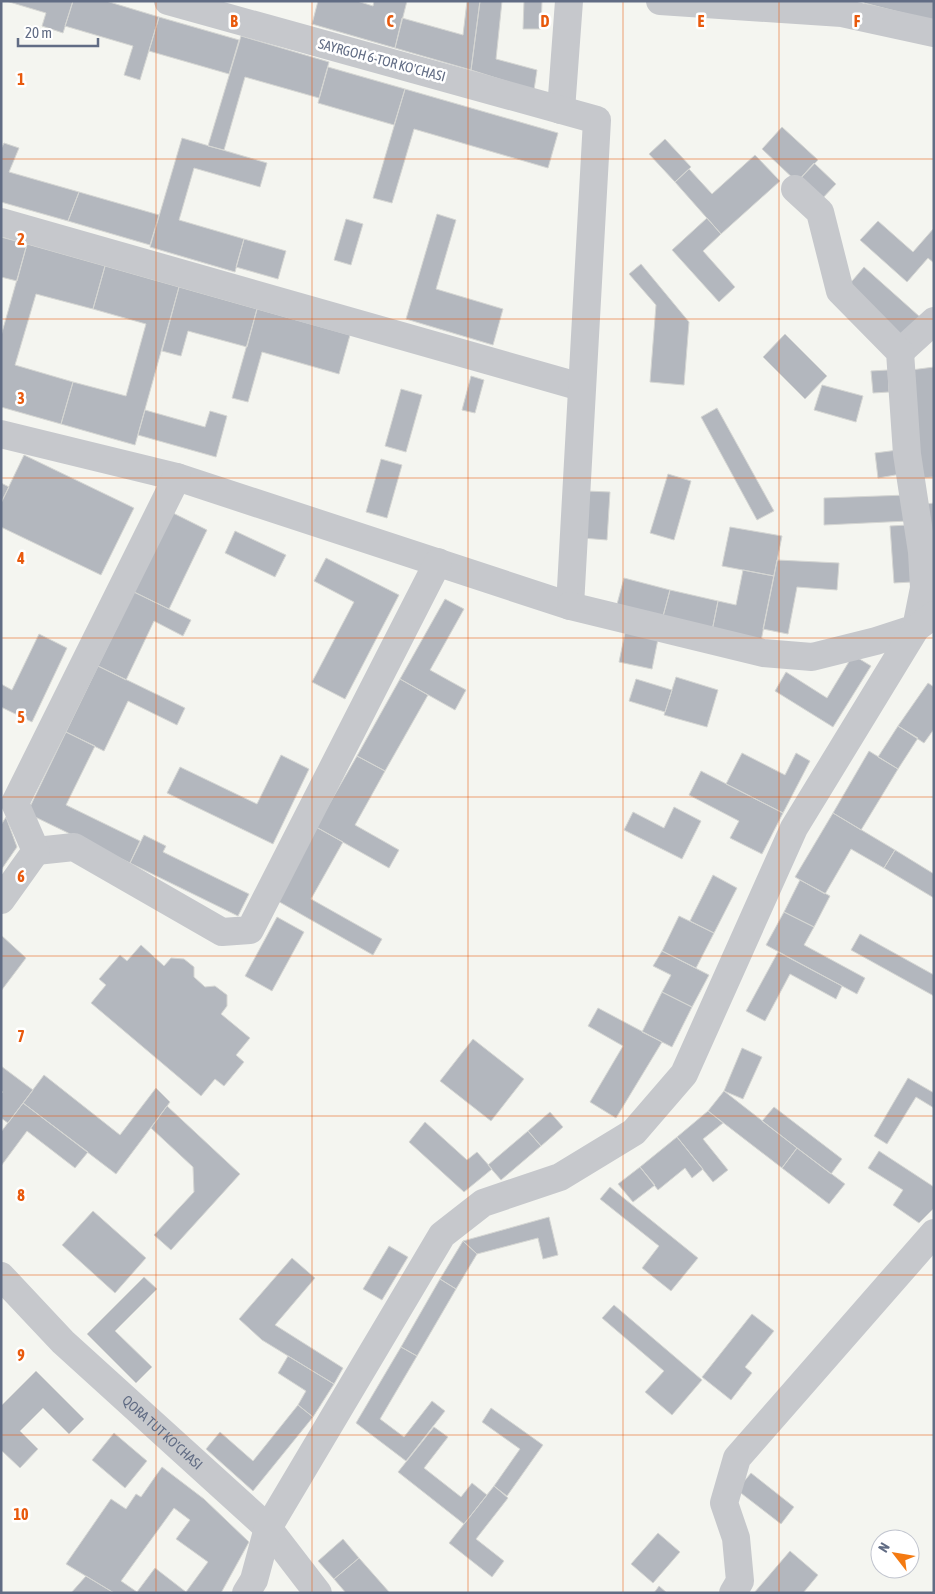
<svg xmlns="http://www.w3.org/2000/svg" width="935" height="1594" font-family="'Asap Condensed',sans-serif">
	<rect width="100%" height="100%" fill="#f4f5f0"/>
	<path fill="#b3b7be" stroke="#d5d6d3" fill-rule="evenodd" d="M6 1H73L63 33 42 26 46 13Z
		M73 1H106L159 17 140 80 124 75 133 46 65 26Z
		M318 1H357L373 6 374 1H407L395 48 312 24Z
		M467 1H480L471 70 395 48 402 18 463 35Z
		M480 1H502L496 59 537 70 534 90 471 70Z
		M524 1H542L541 29H523Z
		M865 1H934V21L864 3Z
		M159 17 239 40 229 74 149 51Z
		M241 36 329 62 319 98 245 77 224 150 208 146Z
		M328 67 405 89 394 125 318 103Z
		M405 89 558 133 548 168 414 129 392 203 373 198Z
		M782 127 818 160 797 182 762 149Z
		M182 138 267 163 260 187 194 168 179 220 244 239 235 272 150 247Z
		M665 139 691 167 675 182 649 154Z
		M4 143 19 148 9 172 79 192 68 221 1 202V149Z
		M755 155 780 181 721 234 675 182 689 169 712 194Z
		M814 163 836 184 819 202 797 182Z
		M79 192 159 215 150 245 68 221Z
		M437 214 456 220 436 289 503 309 493 345 406 319Z
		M707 218 721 234 703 251 735 287 719 302 672 250Z
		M346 219 363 224 351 265 334 260Z
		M878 221 913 252 934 228V263L928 258 907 282 860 240Z
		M1 237 27 244 17 281 1 277Z
		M244 239 286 251 278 279 236 267Z
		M27 244 105 266 93 309 36 294 15 365 73 382 61 424 1 407V336Z
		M641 264 689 322 684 385 650 382 656 305 629 274Z
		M105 266 179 287 135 445 61 424 73 382 126 396 146 324 93 309Z
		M864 267 920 317 903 336 847 287Z
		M179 287 257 309 247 347 188 331 181 356 162 351Z
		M257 309 350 335 339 374 262 352 248 402 232 398Z
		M785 334 827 376 805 399 763 357Z
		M934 367V477L921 478 911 370Z
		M888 370 889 392 873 393 871 371Z
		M471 376 484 380 475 413 462 410Z
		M822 385 863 396 856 422 814 410Z
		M401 389 422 395 406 452 385 446Z
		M717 408 774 511 757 520 701 417Z
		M145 410 205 427 210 411 227 416 216 457 138 435Z
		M898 450 901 474 878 478 875 453Z
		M24 455 134 508 101 575 1 527V503Z
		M381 459 402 465 387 518 366 512Z
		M668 474 691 481 674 540 650 533Z
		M1 483 9 487 1 503Z
		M586 491 610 492 607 540 582 538Z
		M907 495 908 521 824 525V498Z
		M934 503V568L926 504Z
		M173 513 207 530 169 609 134 592Z
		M908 525 912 582 894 583 890 526Z
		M730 527 782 536 774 576 722 566Z
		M235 531 286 555 275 577 225 553Z
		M326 558 399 595 345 699 312 682 354 602 314 581Z
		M777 560 839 563 837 590 797 587 788 634 763 629Z
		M743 570 774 576 761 641 712 631 718 601 736 605Z
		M624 578 670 590 662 620 616 608Z
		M670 590 718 601 712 631 662 620Z
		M134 592 191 620 183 636 154 621 126 680 98 666Z
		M445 599 464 609 430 670 466 690 455 710 400 679Z
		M626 628 659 634 652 669 619 662Z
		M39 634 67 648 32 722 1 707V684L12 690Z
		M853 655 871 666 833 727 775 691 786 672 827 698Z
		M98 666 185 708 177 725 128 701 104 751 66 732Z
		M676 677 718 690 707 727 664 715Z
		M400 679 428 695 385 771 357 756Z
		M636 679 672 690 665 712 629 701Z
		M928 683 934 687V729L924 743 898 726Z
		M898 726 918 738 898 769 878 757Z
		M66 732 95 746 66 805 140 841 130 863 27 813Z
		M869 751 898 769 861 830 833 813Z
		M742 753 785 775 796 753 810 761 783 813 726 784Z
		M281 755 309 769 273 844 167 793 180 767 257 804Z
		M357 756 385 771 355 825 399 850 389 868 316 827Z
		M701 771 783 813 762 854 730 838 739 821 689 795Z
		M674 807 701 821 682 859 624 830 633 812 664 828Z
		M833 813 895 850 884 868 851 849 825 894 795 877Z
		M6 817 17 847 1 870V825Z
		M316 827 343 842 311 899 382 939 373 955 276 900Z
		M144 835 166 846 163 852 249 894 238 916 130 863Z
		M895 850 934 874V898L884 868Z
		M713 875 737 888 714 933 690 921Z
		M800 880 830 896 814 927 784 912Z
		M784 912 814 927 804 945 865 978 857 994 766 945Z
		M679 916 714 933 696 968 662 951Z
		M277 917 304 932 272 991 245 976Z
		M860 934 934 975V996L851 950Z
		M1 935 26 958 1 991Z
		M141 945 164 966 171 958 184 959 194 967V977L205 987 215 986 227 995V1006L221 1014 250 1038 236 1055 244 1062 224 1086 215 1079 201 1096 91 1003 106 985 99 979 120 955 127 961Z
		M662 951 709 975 692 1007 662 992 671 975 653 966Z
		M778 952 842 986 836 999 790 974 765 1021 746 1011Z
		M662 992 692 1007 672 1047 642 1032Z
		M598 1008 662 1042 616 1118 590 1102 623 1046 588 1026Z
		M473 1039 524 1079 491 1121 440 1081Z
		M742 1048 762 1057 743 1099 724 1091Z
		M1 1066 33 1090 8 1123 1 1118V1094L3 1092 1 1091Z
		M44 1075 120 1135 156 1088 170 1102 116 1174 23 1103Z
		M908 1078 934 1093V1108L916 1097 887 1144 874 1136Z
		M724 1091 797 1148 782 1168 708 1111Z
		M23 1103 88 1152 75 1168 27 1131 1 1166V1132Z
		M167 1106 240 1174 171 1250 154 1235 194 1192 193 1167 151 1128Z
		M774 1107 842 1159 831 1174 762 1121Z
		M708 1111 723 1123 703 1139 728 1170 713 1182 677 1137Z
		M550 1112 563 1127 541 1146 528 1131Z
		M425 1122 467 1160 477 1152 492 1169 464 1192 409 1142Z
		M528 1131 541 1146 501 1180 488 1165Z
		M677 1137 703 1169 692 1178 685 1168 658 1190 640 1167Z
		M797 1148 845 1184 829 1204 782 1168Z
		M879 1151 934 1187V1208L919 1223 893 1205 903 1190 868 1168Z
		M640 1167 655 1185 633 1202 618 1184Z
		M610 1187 698 1258 671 1291 642 1268 659 1246 600 1199Z
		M93 1211 146 1258 115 1293 62 1245Z
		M549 1217 558 1255 543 1259 538 1238 477 1254 463 1241Z
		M463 1241 477 1254 456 1289 440 1279Z
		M389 1246 408 1257 382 1300 363 1289Z
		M292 1258 315 1278 275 1325 343 1368 334 1384 262 1340 239 1319Z
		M144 1277 157 1289 115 1331 152 1367 136 1383 87 1334Z
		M440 1279 456 1289 417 1356 401 1347Z
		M614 1305 702 1380 672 1415 645 1392 664 1371 602 1318Z
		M752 1314 774 1331 745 1367 752 1373 731 1400 702 1377Z
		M401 1347 417 1356 380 1419 404 1437 432 1401 445 1411 406 1461 356 1423Z
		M288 1356 334 1384 313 1417 298 1405 306 1391 278 1373Z
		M36 1371 84 1419 69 1434 43 1408 20 1431 38 1449 20 1468 1 1450V1406Z
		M298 1405 313 1417 253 1491 206 1449 220 1432 253 1461Z
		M491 1408 543 1445 507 1496 494 1486 520 1449 482 1422Z
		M434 1427 448 1437 424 1468 461 1497 472 1483 487 1495 464 1524 398 1472Z
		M114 1433 147 1461 125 1488 92 1460Z
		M162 1467 204 1499 249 1542 221 1593H114L66 1564 111 1499 126 1509 136 1494 141 1497ZM174 1508 190 1520 176 1539 208 1562 186 1592 155 1568 137 1592 121 1581Z
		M751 1473 794 1507 781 1524 737 1490Z
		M494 1486 508 1498 476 1539 504 1561 492 1577 449 1543Z
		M658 1533 680 1552 653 1583 631 1564Z
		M343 1539 359 1558 334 1579 318 1561Z
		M790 1551 818 1575 803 1593H754Z
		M359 1558 390 1593H346L334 1579Z
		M86 1576 114 1593H71Z
		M659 1586 667 1593H654Z"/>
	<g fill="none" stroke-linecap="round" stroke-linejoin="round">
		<g stroke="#c6c8cc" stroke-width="28">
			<path d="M660 1 842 13 934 33"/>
			<path d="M561 110 569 1"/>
			<path d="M1 222 581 387"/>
			<path d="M900 352 934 321"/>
			<path d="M1 434 177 477 570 606 597 120 168 1"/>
			<path d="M570 606 763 653 812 657 876 641 916 628 924 588 922 552 907 454 900 352 840 291 820 212 795 189"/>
			<path d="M36 851 74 847 222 932 250 930 438 562"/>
			<path d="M1 900 36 851 15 803 177 477"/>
			<path id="s1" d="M1 1276 63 1342 268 1528 318 1593"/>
			<path d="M246 1593 254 1580 268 1528 442 1235 483 1203 560 1177 634 1132 684 1074 794 828 916 628 934 615"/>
			<path d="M733 1593 740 1581 736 1538 724 1503 737 1458 934 1233"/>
		</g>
	</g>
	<path fill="none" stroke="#e8590c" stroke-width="1" stroke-opacity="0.55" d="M156 1V1593M312 1V1593M468 1V1593M623 1V1593M779 1V1593M1 159H934M1 319H934M1 478H934M1 638H934M1 797H934M1 956H934M1 1116H934M1 1275H934M1 1435H934"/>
	<g text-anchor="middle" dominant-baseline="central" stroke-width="5" stroke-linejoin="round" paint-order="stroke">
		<g font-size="14" fill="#616c84" stroke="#fff">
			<text transform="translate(382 60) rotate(15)">SAYRGOH 6-TOR KO'CHASI</text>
			<text stroke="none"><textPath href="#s1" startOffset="225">QORA TUT KO'CHASI</textPath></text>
		</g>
	</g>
	<g font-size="16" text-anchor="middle" font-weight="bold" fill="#e8590c" stroke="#fff" stroke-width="5" stroke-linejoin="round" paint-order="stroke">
		<text x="234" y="27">B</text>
		<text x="390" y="27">C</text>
		<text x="545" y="27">D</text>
		<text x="701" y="27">E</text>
		<text x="857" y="27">F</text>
		<text x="21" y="85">1</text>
		<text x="21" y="245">2</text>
		<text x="21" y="404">3</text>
		<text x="21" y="564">4</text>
		<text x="21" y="723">5</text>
		<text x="21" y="882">6</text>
		<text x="21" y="1042">7</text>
		<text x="21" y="1201">8</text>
		<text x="21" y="1361">9</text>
		<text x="21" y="1520">10</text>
	</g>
	<rect width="935" height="1594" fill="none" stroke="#616c84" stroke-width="5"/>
	<g transform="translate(895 1554) rotate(301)"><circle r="24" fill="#ffffff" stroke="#c0c4ce"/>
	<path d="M0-4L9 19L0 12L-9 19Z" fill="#f47a11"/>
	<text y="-8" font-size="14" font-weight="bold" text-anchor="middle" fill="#616c84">N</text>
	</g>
	<path d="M18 38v8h80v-8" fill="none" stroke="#616c84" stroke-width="2.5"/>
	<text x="25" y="38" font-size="15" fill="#616c84" stroke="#ffffff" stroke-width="4" paint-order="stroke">20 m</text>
</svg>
